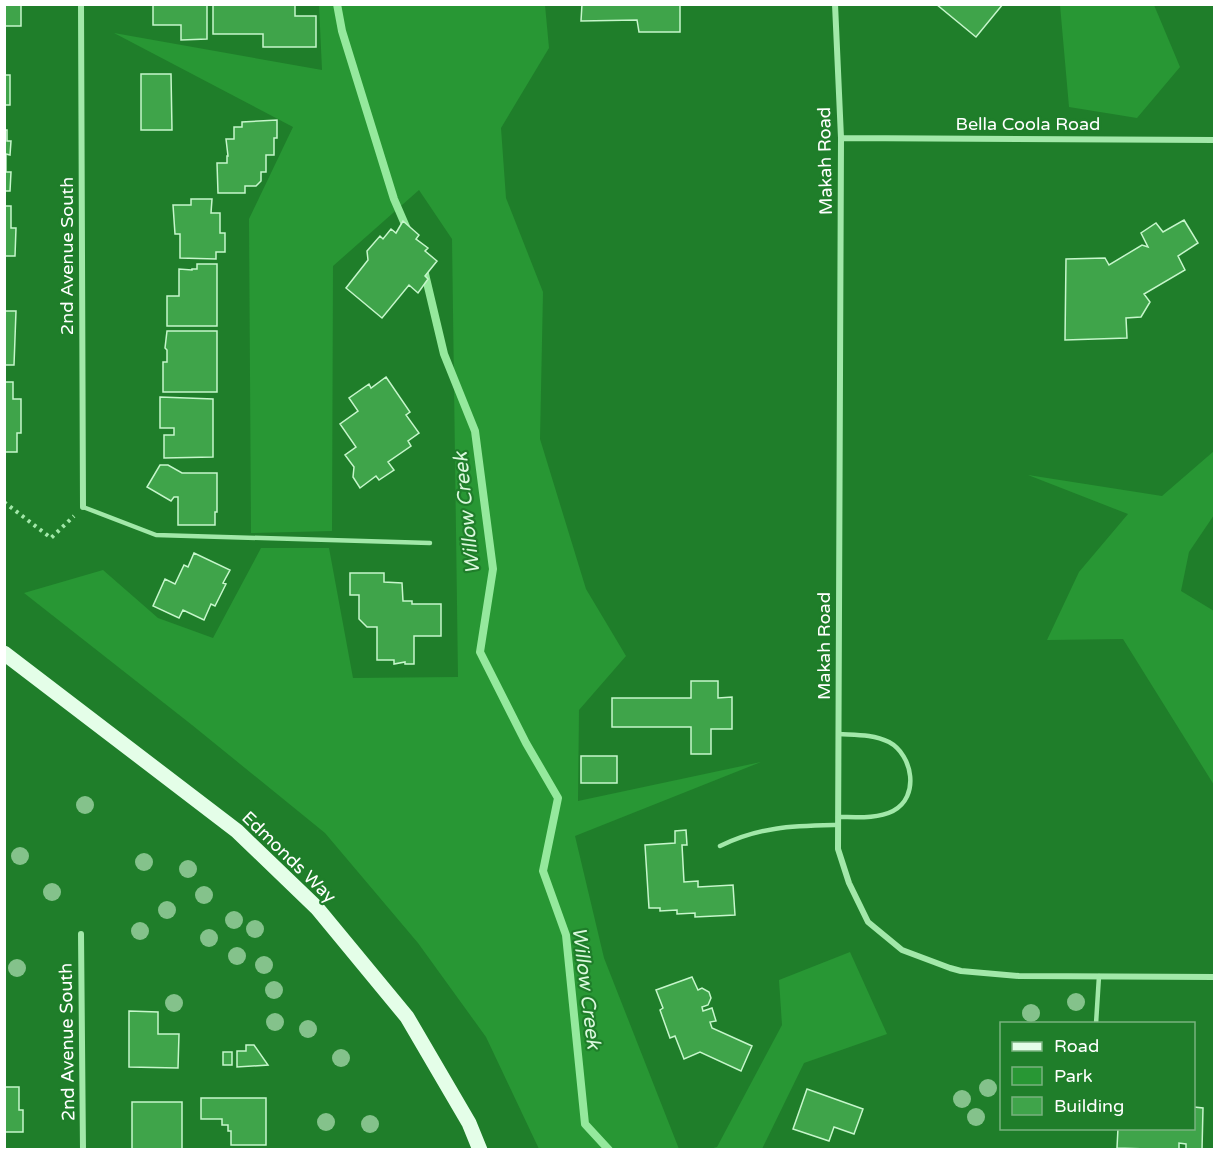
<svg xmlns="http://www.w3.org/2000/svg" width="1219" height="1154" font-family="'Varela Round',sans-serif">
	<rect width="100%" height="100%" fill="#1f7e2a"/>
	<path fill="#289734" d="M319 5H545L549 48 501 128 506 198 543 292 540 439 586 589 626 656 579 710 578 801 761 762 575 836 604 958 679 1149H539L486 1037 418 943 325 833 192 725 24 593 103 570 158 618 213 638 261 548H329L353 678 458 677 452 239 419 190 333 266 332 531 251 533 249 219 293 127 114 33 322 70Z
		M1060 5H1154L1180 67 1137 118 1069 107Z
		M1214 451V515L1189 552 1181 591 1214 611V785L1123 639 1047 640 1079 572 1128 514 1028 475 1162 496Z
		M850 952 887 1034 804 1063 762 1149H710L717 1147 782 1025 779 980Z"/>
	<g fill="none" stroke-linecap="round" stroke-linejoin="round">
		<path stroke="#95e99d" stroke-width="8" d="M337 4 342 31 394 199 407 229
			M425 274 444 354 475 431 493 569 480 652 526 743 558 798 543 871 566 935 585 1124 609 1150"/>
	</g>
	<path fill="#3fa44a" stroke="#c6f6cb" stroke-width="1.5" d="M4 4H21V26H4Z
		M153 4H207V39L181 40V25H153Z
		M213 4H295V16H316V47H263V34H213Z
		M582 4H680V32H639L637 20 581 21Z
		M936 4H1003L976 37Z
		M141 74H171L172 130H141Z
		M4 75H10V105H4Z
		M277 120V138H274V155H266V172H261V181L256 186H245V193H218L217 163H227V156H228L226 139H234V127H242V122Z
		M4 130H7V141H11L10 155 6 154V172H11L10 191H4Z
		M191 199H212L211 213H220V233H225V252H216V259L180 258V234H175L173 205H191Z
		M4 206H11V228H16L15 256H4Z
		M1184 220 1198 243 1178 256 1185 270 1144 294 1150 302 1141 317 1126 318 1127 338 1065 340 1066 259 1105 258 1109 265 1142 245 1148 247 1141 233 1156 223 1163 232Z
		M403 221 419 235 416 239 428 248 425 251 437 261 425 276 428 279 418 293 409 285 382 318 346 288 368 260 367 251 380 236 383 239 391 229 396 233Z
		M197 264H217V326H167V296H179V269L192 270V269H197Z
		M4 311H16L14 365H4Z
		M167 331H217V392H163V362H167V350L165 348Z
		M386 377 410 412 406 415 419 433 408 441 411 446 388 462 394 470 379 480 376 476 360 488 353 477 354 467 345 455 356 447 340 424 358 411 349 398 369 384 371 388Z
		M4 382H13V399H21V433H17V452H4Z
		M160 397 213 399V457L164 458V435H174V428H160Z
		M160 465H168L182 473H217V512H215V525H178V497H174L171 501 147 487Z
		M194 553 230 570 223 583 226 584 215 606 211 604 204 620 183 610 179 618 153 606 165 579 175 584 184 565 188 567Z
		M350 573H384V582L402 583 403 601H412V604H441V636H414V664H405V662L394 664V660H377V627H367L359 619V595H350Z
		M691 681H718V698L732 697V729H711V754H691V727H612V698H691Z
		M581 756H617V783H581Z
		M686 830 687 845H682L684 882 698 881V887L733 885 735 915 695 917V913L677 914V910L660 911V908H649L645 845 675 843V831Z
		M692 977 698 990 702 988 709 992 711 998 708 1005 702 1007 703 1011 712 1008 716 1021 710 1022 712 1028 752 1046 741 1071 700 1052 684 1059 675 1036 670 1038 660 1010 663 1008 656 990Z
		M129 1011 158 1012V1034H179L178 1068 129 1067Z
		M246 1045H254L268 1065 237 1067V1051H246Z
		M223 1052H232V1065H223Z
		M4 1087H19V1110H23V1132H4Z
		M807 1089 863 1109 854 1134 834 1127 829 1141 793 1129Z
		M201 1098H266V1145H231V1131H228V1125H222V1119H201Z
		M132 1102H182V1150H132Z
		M1194 1107 1203 1108 1202 1150H1186V1144L1179 1143V1150L1117 1148 1118 1128H1194Z"/>
	<g fill="none" stroke-linecap="round" stroke-linejoin="round">
		<path stroke="#a2e8a9" stroke-width="4" stroke-dasharray="3 4.5" stroke-linecap="butt" d="M4 502 51 538 74 516"/>
		<path stroke="#a2e8a9" stroke-width="4.5" d="M83 507 156 535 430 543
			M838 817C856 817 877 819 893 811 920 797 913 755 889 742 873 734 855 735 839 734
			M720 846C761 826 794 826 838 825
			M1096 1024 1099 976"/>
		<path stroke="#a2e8a9" stroke-width="6" d="M81 4 83 507
			M835 4 841 138 838 849 849 883 868 922 902 950 950 968 961 971 1019 976 1214 977
			M841 138 1214 140
			M81 934 83 1150"/>
		<path stroke="#e4fee8" stroke-width="15" d="M4 653 237 831 317 908 407 1017 469 1123 480 1150"/>
	</g>
	<g fill="#84c28b">
		<circle cx="85" cy="805" r="9"/>
		<circle cx="20" cy="856" r="9"/>
		<circle cx="144" cy="862" r="9"/>
		<circle cx="188" cy="869" r="9"/>
		<circle cx="52" cy="892" r="9"/>
		<circle cx="204" cy="895" r="9"/>
		<circle cx="167" cy="910" r="9"/>
		<circle cx="234" cy="920" r="9"/>
		<circle cx="255" cy="929" r="9"/>
		<circle cx="140" cy="931" r="9"/>
		<circle cx="209" cy="938" r="9"/>
		<circle cx="237" cy="956" r="9"/>
		<circle cx="264" cy="965" r="9"/>
		<circle cx="17" cy="968" r="9"/>
		<circle cx="274" cy="990" r="9"/>
		<circle cx="1076" cy="1002" r="9"/>
		<circle cx="174" cy="1003" r="9"/>
		<circle cx="1031" cy="1013" r="9"/>
		<circle cx="275" cy="1022" r="9"/>
		<circle cx="308" cy="1029" r="9"/>
		<circle cx="341" cy="1058" r="9"/>
		<circle cx="988" cy="1088" r="9"/>
		<circle cx="962" cy="1099" r="9"/>
		<circle cx="976" cy="1117" r="9"/>
		<circle cx="326" cy="1122" r="9"/>
		<circle cx="370" cy="1124" r="9"/>
	</g>
	<g text-anchor="middle" dominant-baseline="central" stroke-width="4.5" stroke-linejoin="round" paint-order="stroke">
		<g font-size="18" fill="#fff" stroke="#1f7e2a">
			<text x="1028" y="124">Bella Coola Road</text>
			<text transform="translate(825 161) rotate(-91)">Makah Road</text>
			<text transform="translate(67 256) rotate(-90)">2nd Avenue South</text>
			<text transform="translate(824 646) rotate(-90)">Makah Road</text>
			<text transform="translate(289 857) rotate(44)">Edmonds Way</text>
			<text transform="translate(67 1042) rotate(-91)">2nd Avenue South</text>
		</g>
		<g font-size="20" font-style="italic" fill="#daf8dd" stroke="#1f7e2a">
			<text transform="translate(467 513) rotate(-96)">Willow Creek</text>
			<text transform="translate(586 988) rotate(83)">Willow Creek</text>
		</g>
	</g>
	<rect width="1219" height="1154" fill="none" stroke="#ffffff" stroke-width="12"/>
	<rect x="1000" y="1022" width="195" height="108" fill="#1f7e2a" stroke="#79b27f" stroke-width="1.5"/>
	<rect x="1012" y="1042" width="30" height="9" fill="#e4fee8" stroke="#79b27f" stroke-width="1.5"/>
	<text x="1054" y="1052" font-size="18" fill="#ffffff">Road</text>
	<rect x="1012" y="1067" width="30" height="18" fill="#289734" stroke="#79b27f" stroke-width="1.5"/>
	<text x="1054" y="1082" font-size="18" fill="#ffffff">Park</text>
	<rect x="1012" y="1097" width="30" height="18" fill="#3fa44a" stroke="#79b27f" stroke-width="1.5"/>
	<text x="1054" y="1112" font-size="18" fill="#ffffff">Building</text>
</svg>
